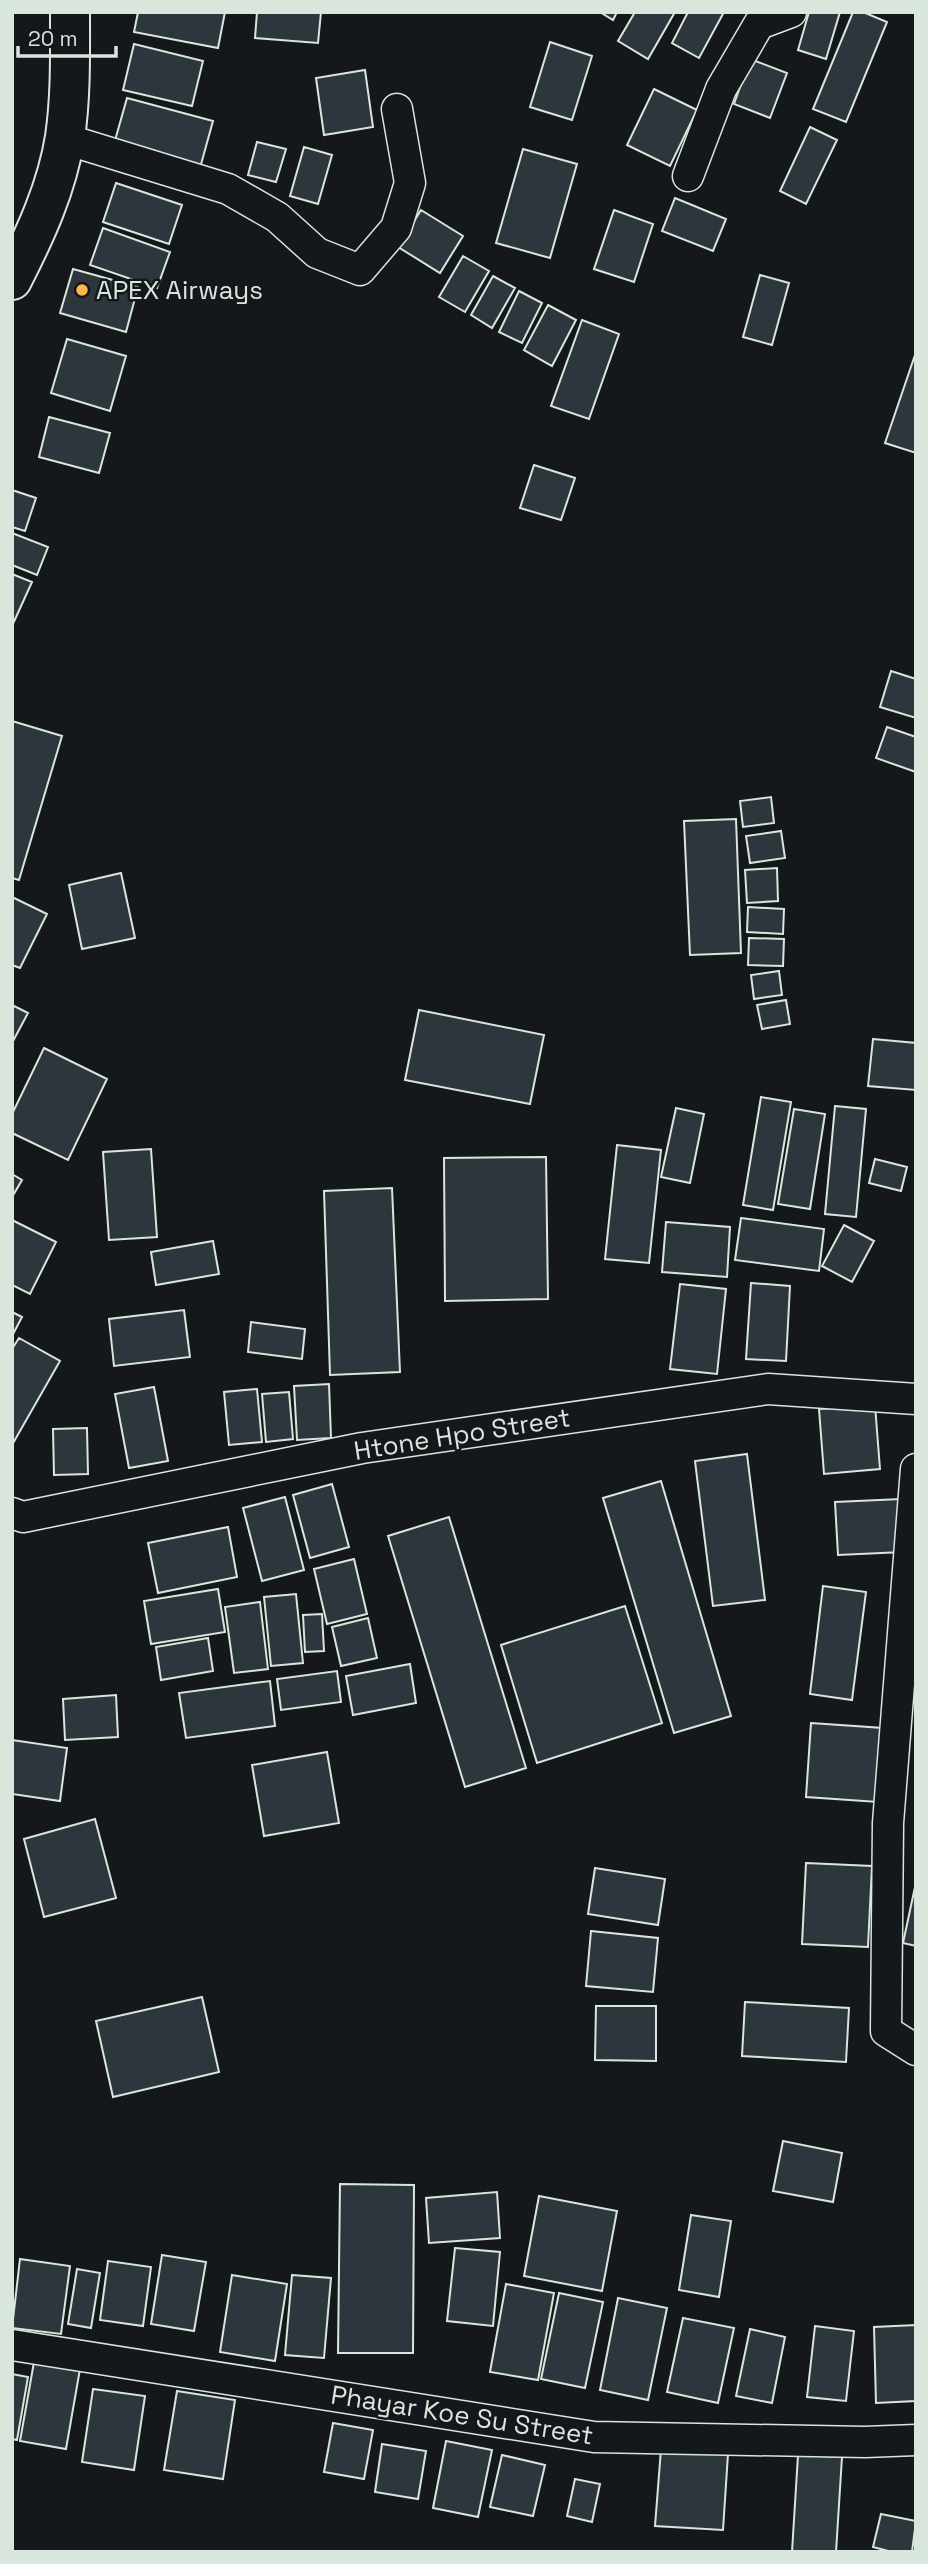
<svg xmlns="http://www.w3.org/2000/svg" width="928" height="2564" font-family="'Space Grotesk',sans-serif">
	<rect width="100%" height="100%" fill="#14181c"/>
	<path fill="#2c363c" stroke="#d8e6dc" stroke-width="2" d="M138 12H225L218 48 134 32Z
		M257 12H321L318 43 255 38Z
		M600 12H617L613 20Z
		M635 12H675L648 59 618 41Z
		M688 12H724L699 58 672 43Z
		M809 12H840L826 59 798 50Z
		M853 12H863L887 22 846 122 813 109Z
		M550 42 592 56 572 120 530 107Z
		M134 44 203 61 192 106 123 90Z
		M750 59 787 73 770 118 734 104Z
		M365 70 373 127 324 135 316 78Z
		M654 89 697 110 670 166 627 145Z
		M127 98 213 121 200 168 114 144Z
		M810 127 837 140 806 204 780 191Z
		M257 142 286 149 276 182 248 175Z
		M304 147 332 155 318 204 290 196Z
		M523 149 577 164 550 258 496 243Z
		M116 183 182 205 169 244 103 222Z
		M675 198 726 219 713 251 662 231Z
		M421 210 463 236 440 273 398 247Z
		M614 210 653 224 634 282 594 269Z
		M103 228 170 252 157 288 90 265Z
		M463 256 489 271 465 312 439 297Z
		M73 269 138 287 126 332 60 313Z
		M760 275 789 283 772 345 743 337Z
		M493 276 515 288 492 328 471 315Z
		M519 291 542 303 522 343 499 332Z
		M548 305 576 320 552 366 524 350Z
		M582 320 619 334 589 419 551 406Z
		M67 339 126 356 110 411 51 393Z
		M916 352V453L885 443Z
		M49 417 110 433 99 473 39 457Z
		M534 465 575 478 561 520 520 508Z
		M12 490 36 498 25 531 12 527Z
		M12 533 48 547 37 575 12 565Z
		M12 574 32 582 12 626Z
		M891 671 916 679V718L880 707Z
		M12 721 62 736 19 880 12 878Z
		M887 727 916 737V772L876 758Z
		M771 797 774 823 743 827 740 801Z
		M736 819 741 953 690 955 684 821Z
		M781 831 785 858 750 863 746 836Z
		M777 868 778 901 747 903 745 870Z
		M121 873 135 938 82 949 69 885Z
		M12 897 47 914 20 968 12 965Z
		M748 907 784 909 783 934 747 932Z
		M749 938 784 939 783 966 748 965Z
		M779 971 782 995 754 999 751 975Z
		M786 1000 790 1024 762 1029 757 1005Z
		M12 1005 28 1013 12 1043Z
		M419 1010 544 1035 530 1104 405 1080Z
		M873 1039 916 1043V1090L868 1086Z
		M44 1048 107 1079 68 1160 12 1133V1114Z
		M761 1097 791 1102 773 1210 743 1205Z
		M835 1106 866 1109 856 1217 825 1214Z
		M676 1108 704 1114 690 1183 661 1177Z
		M794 1109 825 1114 810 1209 778 1204Z
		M617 1145 661 1150 649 1263 605 1259Z
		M151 1149 157 1237 109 1240 103 1152Z
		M546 1157 548 1299 445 1301 444 1158Z
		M875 1159 907 1167 901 1191 869 1183Z
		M12 1174 22 1180 12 1197Z
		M392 1188 400 1372 330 1375 324 1191Z
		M741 1218 824 1229 819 1271 735 1260Z
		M12 1220 56 1242 30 1294 12 1285Z
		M666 1222 730 1227 727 1277 662 1272Z
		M844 1225 874 1241 852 1282 822 1266Z
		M213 1241 219 1274 156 1285 151 1252Z
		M751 1283 790 1286 786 1361 746 1359Z
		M680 1284 726 1289 717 1374 670 1369Z
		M184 1310 190 1357 114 1366 109 1319Z
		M12 1312 22 1317 12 1336Z
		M251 1322 305 1329 302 1359 248 1352Z
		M19 1338 60 1361 12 1445V1349Z
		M329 1384 331 1438 297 1440 294 1386Z
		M154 1387 168 1461 129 1468 115 1394Z
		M257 1389 262 1442 229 1445 224 1392Z
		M289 1392 293 1439 266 1442 262 1394Z
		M875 1405 880 1469 824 1474 819 1409Z
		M87 1428 88 1474 54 1475 53 1429Z
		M747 1454 765 1600 713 1606 695 1461Z
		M661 1481 731 1716 674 1733 603 1498Z
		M332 1484 349 1547 310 1558 293 1495Z
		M285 1497 304 1570 262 1581 243 1508Z
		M901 1499 903 1552 838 1555 835 1502Z
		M449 1517 526 1768 465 1787 388 1536Z
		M228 1527 237 1577 158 1593 148 1543Z
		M354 1559 367 1614 327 1624 314 1569Z
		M823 1586 866 1592 852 1700 810 1694Z
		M218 1589 225 1632 151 1644 144 1601Z
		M296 1594 303 1663 271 1666 264 1597Z
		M260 1602 268 1669 234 1673 225 1607Z
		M625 1606 662 1723 537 1763 501 1645Z
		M322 1614 324 1651 305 1652 303 1615Z
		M368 1618 377 1658 341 1666 332 1627Z
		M208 1638 213 1671 161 1680 156 1647Z
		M410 1664 416 1703 353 1715 346 1676Z
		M337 1671 341 1702 281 1710 277 1679Z
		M270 1681 275 1726 186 1738 179 1693Z
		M116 1695 118 1737 65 1740 63 1699Z
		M811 1723 883 1728 878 1802 806 1797Z
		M12 1740 67 1748 60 1801 12 1794Z
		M327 1752 339 1823 264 1836 252 1765Z
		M95 1819 116 1898 44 1917 24 1839Z
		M806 1863 872 1866 868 1947 802 1944Z
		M595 1868 665 1879 658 1925 588 1914Z
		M915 1887H916V1946L903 1943Z
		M591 1931 658 1938 653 1992 586 1986Z
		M202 1997 219 2072 113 2097 96 2021Z
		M745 2002 849 2008 846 2062 742 2056Z
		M596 2006H656V2061L595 2060Z
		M783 2141 842 2153 833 2202 773 2191Z
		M340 2184 414 2185 413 2353H338Z
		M497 2192 500 2238 429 2243 426 2198Z
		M539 2196 617 2211 602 2291 524 2276Z
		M691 2215 731 2221 719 2297 679 2290Z
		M455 2248 500 2252 493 2326 447 2321Z
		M162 2255 206 2262 194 2331 151 2324Z
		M20 2259 70 2266 61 2334 12 2328Z
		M108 2261 151 2267 143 2326 100 2320Z
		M77 2269 100 2273 91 2328 68 2324Z
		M232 2275 287 2284 275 2361 220 2352Z
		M292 2275 331 2278 324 2358 285 2355Z
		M506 2284 554 2293 538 2380 490 2372Z
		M559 2293 603 2302 585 2388 541 2379Z
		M618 2298 667 2308 648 2400 600 2390Z
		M683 2318 734 2328 718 2403 667 2392Z
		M916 2325V2401L876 2403 874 2327Z
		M815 2326 854 2331 846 2401 807 2397Z
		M750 2329 785 2337 772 2403 736 2396Z
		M34 2362 80 2369 66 2449 20 2441Z
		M12 2374 28 2377 17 2440 12 2439Z
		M93 2389 145 2396 134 2470 82 2462Z
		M177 2391 235 2400 223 2479 164 2470Z
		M333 2423 373 2430 364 2479 324 2472Z
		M446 2441 492 2450 478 2517 433 2508Z
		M382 2444 426 2451 418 2499 375 2492Z
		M661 2449 728 2454 723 2530 655 2526Z
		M502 2455 545 2465 533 2516 490 2507Z
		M798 2455 842 2457 836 2552H792Z
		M575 2479 600 2484 592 2522 567 2516Z
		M881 2514 916 2521 912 2552H892L873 2547Z"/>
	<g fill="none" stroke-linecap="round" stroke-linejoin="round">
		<defs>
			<path id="minor" d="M65 139 228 189 277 217 317 253 360 270 396 228 410 183 397 109
				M688 176 721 89 759 24 791 12
				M916 1469 888 1823 886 2031 916 2050
				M12 1513 23 1517 362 1448 768 1389 916 1399
				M12 2345 594 2437 865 2442 916 2440"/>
			<path id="secondary" d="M12 280C35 235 57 188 65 137 71 96 70 54 70 12"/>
		</defs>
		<use href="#minor" stroke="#d8e6dc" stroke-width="33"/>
		<use href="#secondary" stroke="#d8e6dc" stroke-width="42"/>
		<use href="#minor" stroke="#14181c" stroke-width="30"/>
		<use href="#secondary" stroke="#14181c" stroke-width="38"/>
	</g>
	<circle fill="#ffb74d" stroke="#14181c" stroke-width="2.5" cx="82" cy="290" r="7"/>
	<g text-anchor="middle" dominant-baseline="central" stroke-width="5" stroke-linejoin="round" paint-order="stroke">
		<g font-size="26" fill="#d8e6dc" stroke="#14181c" text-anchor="start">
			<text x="96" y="290">APEX Airways</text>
		</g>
		<g font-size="26" fill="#d8e6dc" stroke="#14181c">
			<text transform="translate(462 1434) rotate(-9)">Htone Hpo Street</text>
			<text transform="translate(462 2415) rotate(9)">Phayar Koe Su Street</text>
		</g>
	</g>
	<rect width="928" height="2564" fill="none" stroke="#d8e6dc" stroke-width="28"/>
	<path d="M18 46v10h98v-10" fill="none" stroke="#d8e6dc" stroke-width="3.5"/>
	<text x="28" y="46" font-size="21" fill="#d8e6dc" stroke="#14181c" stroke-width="5" paint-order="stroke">20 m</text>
</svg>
